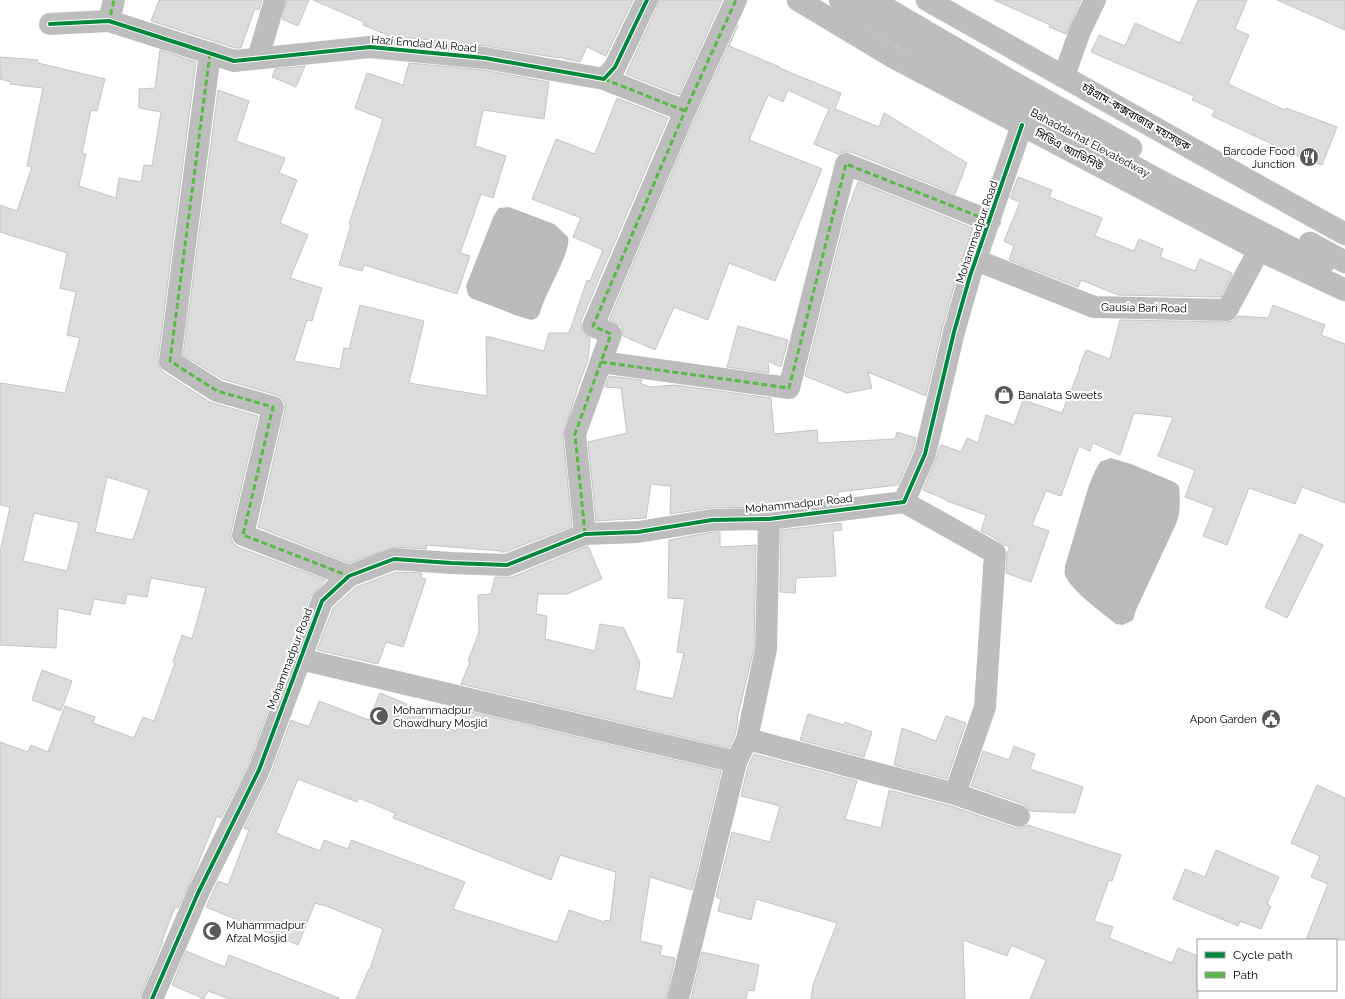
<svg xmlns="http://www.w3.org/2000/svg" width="1345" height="999" font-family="Raleway,'Noto Sans Bengali',sans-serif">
	<rect width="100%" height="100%" fill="#fff"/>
	<path fill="#bababa" d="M509 207 554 224 568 237C572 251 544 295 540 313L537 318 531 320 515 315 471 298 468 295 466 286 494 215 499 208Z
		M1111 458 1131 464 1174 482 1179 486C1180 501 1181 510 1176 524L1136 610 1133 620 1123 625 1116 624C1103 613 1071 591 1065 575 1064 573 1065 569 1065 566L1089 485 1095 471 1100 462Z"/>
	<path fill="#dcdcdc" stroke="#c4c4c4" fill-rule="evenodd" d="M159 0H262L259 10 255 8 241 48H235L151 21Z
		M287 0H309L298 26 282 19Z
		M313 0H633L606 56 587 47 580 62 565 59 560 57 559 58 486 46 390 36 363 25 364 22Z
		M659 0H722L679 95 626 74 658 5Z
		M994 0H1081L1066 34 1049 27 1050 25Z
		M1198 0H1247L1235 29 1249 35 1228 84 1285 110 1286 108 1337 127 1322 165 1272 146V144L1212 116 1215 110 1192 100 1194 96 1091 52 1099 35 1125 46 1135 23 1180 43Z
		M1277 0H1345V30Z
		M738 25 729 46 780 67 779 68 841 93 835 109 879 127 884 113 967 163 955 194 851 152H844L838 154 814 144 829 109 788 90 783 102 768 95 749 140 822 169 775 281 729 263 708 320 674 307 655 350 623 336V332L621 326 609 320 696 116Z
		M160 50 196 62 158 359 159 366 163 372 210 402 258 416 231 532V538L233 543 238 547 326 580 310 597 248 765 221 818 217 816 195 871 178 908 175 907 162 941H163L139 999H0V742L28 752 31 745 48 752 65 706 95 717 93 723 134 738 143 717 154 721 175 663 173 662 182 635 192 639 206 588 151 578 147 597 127 594 125 604 94 599 90 615 58 608 56 648 0 645V552L10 507 0 505V383L65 393 80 338 67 335 76 292 60 288 67 253 0 232V205L17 211 32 167 27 166 43 88 10 84 11 82 0 79V57L38 60V63L105 79 97 111 91 110 82 153 86 154 79 186 116 198 119 178 141 182 144 165 152 166 161 112 139 108V89L155 88ZM107 477 149 490 133 540 95 532ZM34 513 79 523 67 571 23 561Z
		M409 63 483 70 549 82 544 119 483 110 475 146 506 156 493 198 481 194 460 253 470 256 457 294 364 265 362 271 339 265 351 225 349 224 383 119 355 108 367 73 403 85Z
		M305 66 296 87 272 77 275 69Z
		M218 90 249 101 236 141 285 158 279 173 297 180 280 223 308 235 290 278 322 288 312 321 307 320 294 361 340 369 344 348 349 349 360 305 424 321 409 383 487 396 486 336 544 351 549 333H569L587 280 590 281 603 250 573 237 581 218 532 199 556 139 595 154 617 98 668 118 581 321V327L583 333 590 338 588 360 579 384 563 435 572 526 505 552H500L501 551 427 545 426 549 395 547 349 563 258 527 285 410V403L282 398 276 395 222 379 183 355Z
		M1018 177 1052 190 1049 197 1102 218 1095 236 1134 251 1139 239 1163 249 1160 257 1195 271 1200 259 1232 273V275L1220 297 1118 295 1081 280 1078 287 1009 260 1014 246 1004 241 1020 202 1010 198Z
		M858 182 973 228 958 273 942 329 926 396 868 372 872 388 847 393 805 376 847 211Z
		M1273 305 1325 325 1321 335 1345 344V503L1302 487 1295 504 1249 488 1227 545 1203 536 1214 508 1185 497 1195 470 1158 456 1173 417 1134 413 1120 455 1093 443 1090 451 1079 446 1061 496 1046 491 1032 525 1049 531 1031 582 1006 573 1007 553 1010 546 1004 545 993 537 981 531 986 515 947 501V500L923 490 936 459 940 446 942 445 961 452 967 438 978 443 986 415 1014 425 1023 400 1062 413 1080 368H1079L1086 350 1110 359 1120 320 1227 322 1233 321 1238 316 1268 318Z
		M738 326 788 340 781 367 768 361 769 373 727 367Z
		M609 376 642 380 640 383 650 387 675 385 771 398 774 434 817 430 818 443 895 439 897 432 916 438 913 450 898 485 838 492V498L768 507 710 508 670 514 671 486 651 484 646 518 596 521 588 442 627 433 621 388 605 387Z
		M841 523 842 530 833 531 836 576 796 578 795 593 780 592 781 530Z
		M713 532H720V547L756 545 754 648 737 719 738 720 735 735 729 748 461 684 470 662 468 661 479 632 478 595 491 594 495 577H512L588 546 602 579 567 594H538L536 614 547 616 545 639 595 651 600 624 624 628 640 663 635 690 673 699 684 653 677 652 685 599 668 598 669 540Z
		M1300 534 1323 545 1287 618 1265 607Z
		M396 572 422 573 421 578 426 579 403 647 386 642 378 664 317 650 333 608 356 587Z
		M42 670 72 681 61 711 32 700Z
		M380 693 407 704 405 709 456 731 463 710 721 771 692 890 650 877 640 941 662 946 660 955 675 958 666 999H356L369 969H370L383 929 321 904V905L315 903 298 945 206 907 218 881 228 885 249 830 244 828 270 776 291 720 309 727 319 701 369 720ZM298 779 357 802 359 798 395 813 393 818 551 880 560 855 616 872 610 921 605 920 604 922 569 910 557 942 453 909 465 882 351 840 348 849 324 840 320 851 276 833Z
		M808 714 844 725 845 722 872 732 864 757 800 740Z
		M946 716 966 723 947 779 894 765 902 728 936 741Z
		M1014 746 1035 754 1030 769 1083 787 1075 813 1030 811 1028 808 1023 804 971 786 983 751 1009 760Z
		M754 754 857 781 845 819 881 828 889 790 951 806 1015 828H1022L1028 825 1121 855 1112 881 1109 880 1094 921 1113 927 1109 938 1172 963 1178 948 1198 956V999H1030L1046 960 1011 945 1007 956 963 940 965 999H811L813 985 837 923 756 899 751 920 718 911 721 899 716 897 732 832 770 842 780 806 741 796 748 766Z
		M1317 785 1345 798V940H1306L1328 884 1311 877 1320 856 1291 843Z
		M1216 850 1279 877 1267 904 1271 906 1261 929 1240 921 1238 926 1173 899 1185 869 1205 877Z
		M186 951 225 967 229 955 339 998 338 999H230L208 991 204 999 172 985Z
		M702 952 759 965 754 991 748 990 746 999H691Z"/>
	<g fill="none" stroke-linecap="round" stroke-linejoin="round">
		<defs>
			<path id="highway" d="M798 0 893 57 1022 125 1259 250 1345 290
				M840 0 1020 105 1162 182 1323 264
				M872 0 1016 84 1131 148
				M927 0C1066 78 1205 157 1345 234
				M1310 243 1345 262"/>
		</defs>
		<use href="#highway" stroke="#dbdbdb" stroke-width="23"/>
		<path stroke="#bdbdbd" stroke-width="22" d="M109 21 114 0
			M50 24 109 21 234 61 370 47 485 58 604 79 615 67 647 0
			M210 53 170 361 217 391 273 407 243 535 349 576
			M258 58 275 0
			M1064 76 1080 31 1095 0
			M604 79 685 111
			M976 260 1094 307 1227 310 1259 250
			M601 362 789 388 846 164 990 221
			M904 502 995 553 985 707 955 794
			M585 534 575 434 611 334 593 326 685 111 736 0
			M300 659 736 762
			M747 739 955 794 1019 816
			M152 999 198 893 259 770 322 601 349 576 394 559 451 563 507 565 585 534 638 532 712 520 769 519 904 502 925 454 954 332 970 276 1022 125
			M678 999 736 762 747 739 766 649 769 519"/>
		<use href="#highway" stroke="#bdbdbd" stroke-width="22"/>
		<path stroke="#58b947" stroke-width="3" stroke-dasharray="6 3" stroke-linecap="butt" d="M106 21H109L114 0
			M210 53 170 361 217 391 273 407 243 535 349 576
			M604 79 685 111
			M601 362 789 388 846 164 990 221
			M585 534 575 434 611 334 593 326 685 111 736 0"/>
		<defs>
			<path id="cycleway" d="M50 24 109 21 234 61 370 47 485 58 604 79 615 67 647 0
				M152 999 198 893 259 770 322 601 349 576 394 559 451 563 507 565 585 534 638 532 712 520 769 519 904 502 925 454 954 332 970 276 1022 125"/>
		</defs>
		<use href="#cycleway" stroke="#fff" stroke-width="6"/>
		<use href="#cycleway" stroke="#00873e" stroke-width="4"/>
	</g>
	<defs>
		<symbol id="restaurant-disc" viewBox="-11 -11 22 22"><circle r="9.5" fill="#595959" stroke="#fff"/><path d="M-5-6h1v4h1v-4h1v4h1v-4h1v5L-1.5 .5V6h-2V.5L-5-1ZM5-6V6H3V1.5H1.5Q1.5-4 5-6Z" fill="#fff"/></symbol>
		<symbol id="shop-disc" viewBox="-11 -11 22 22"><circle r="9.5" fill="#595959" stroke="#fff"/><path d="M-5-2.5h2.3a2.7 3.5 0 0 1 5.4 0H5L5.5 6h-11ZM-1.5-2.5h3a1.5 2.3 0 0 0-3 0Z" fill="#fff"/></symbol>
		<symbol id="mosque-disc" viewBox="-11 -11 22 22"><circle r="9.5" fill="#595959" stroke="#fff"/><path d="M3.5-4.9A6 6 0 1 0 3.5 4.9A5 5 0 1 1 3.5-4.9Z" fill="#fff"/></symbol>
		<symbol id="civic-disc" viewBox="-11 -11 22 22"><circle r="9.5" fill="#595959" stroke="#fff"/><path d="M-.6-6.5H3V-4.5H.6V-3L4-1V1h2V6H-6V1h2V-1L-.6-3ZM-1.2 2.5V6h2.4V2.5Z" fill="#fff"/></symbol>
	</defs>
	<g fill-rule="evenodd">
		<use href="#restaurant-disc" x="1298" y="146" width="22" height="22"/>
		<use href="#shop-disc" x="993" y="384" width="22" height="22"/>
		<use href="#mosque-disc" x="368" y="705" width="22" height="22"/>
		<use href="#civic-disc" x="1260" y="708" width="22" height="22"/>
		<use href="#mosque-disc" x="201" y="920" width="22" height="22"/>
	</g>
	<g text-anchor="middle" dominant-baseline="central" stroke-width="4" stroke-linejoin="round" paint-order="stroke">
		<g font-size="11" fill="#000" stroke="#fff">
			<text transform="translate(424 44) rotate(5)">Hazi Emdad Ali Road</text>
			<text transform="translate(1136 117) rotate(30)">চট্টগ্রাম-কক্সবাজার মহাসড়ক</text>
			<text transform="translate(1090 143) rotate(28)">Bahaddarhat Elevatedway</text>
			<text transform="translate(1069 150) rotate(28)">সিডিএ অ্যাভিনিউ</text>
			<text transform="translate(977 232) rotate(-71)">Mohammadpur Road</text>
			<text transform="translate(1144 308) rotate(1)">Gausia Bari Road</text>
			<text transform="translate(799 504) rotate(-6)">Mohammadpur Road</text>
			<text transform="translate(290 659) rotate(-69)">Mohammadpur Road</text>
		</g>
		<g font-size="11" fill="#000" stroke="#fff" text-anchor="start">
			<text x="1295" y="151" text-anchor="end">Barcode Food<tspan x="1295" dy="13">Junction</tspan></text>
			<text x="1018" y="395">Banalata Sweets</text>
			<text x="393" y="710">Mohammadpur<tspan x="393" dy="13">Chowdhury Mosjid</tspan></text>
			<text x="1257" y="719" text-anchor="end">Apon Garden</text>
			<text x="226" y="925">Muhammadpur<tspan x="226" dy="13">Afzal Mosjid</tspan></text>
		</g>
	</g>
	<rect x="1197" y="939" width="140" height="52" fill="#ffffff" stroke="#999999"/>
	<rect x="1205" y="952" width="20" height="6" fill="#00873e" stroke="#999999"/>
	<text x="1233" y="959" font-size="12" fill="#000000">Cycle path</text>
	<rect x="1205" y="972" width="20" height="6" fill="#58b947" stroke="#999999"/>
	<text x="1233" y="979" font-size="12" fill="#000000">Path</text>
</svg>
